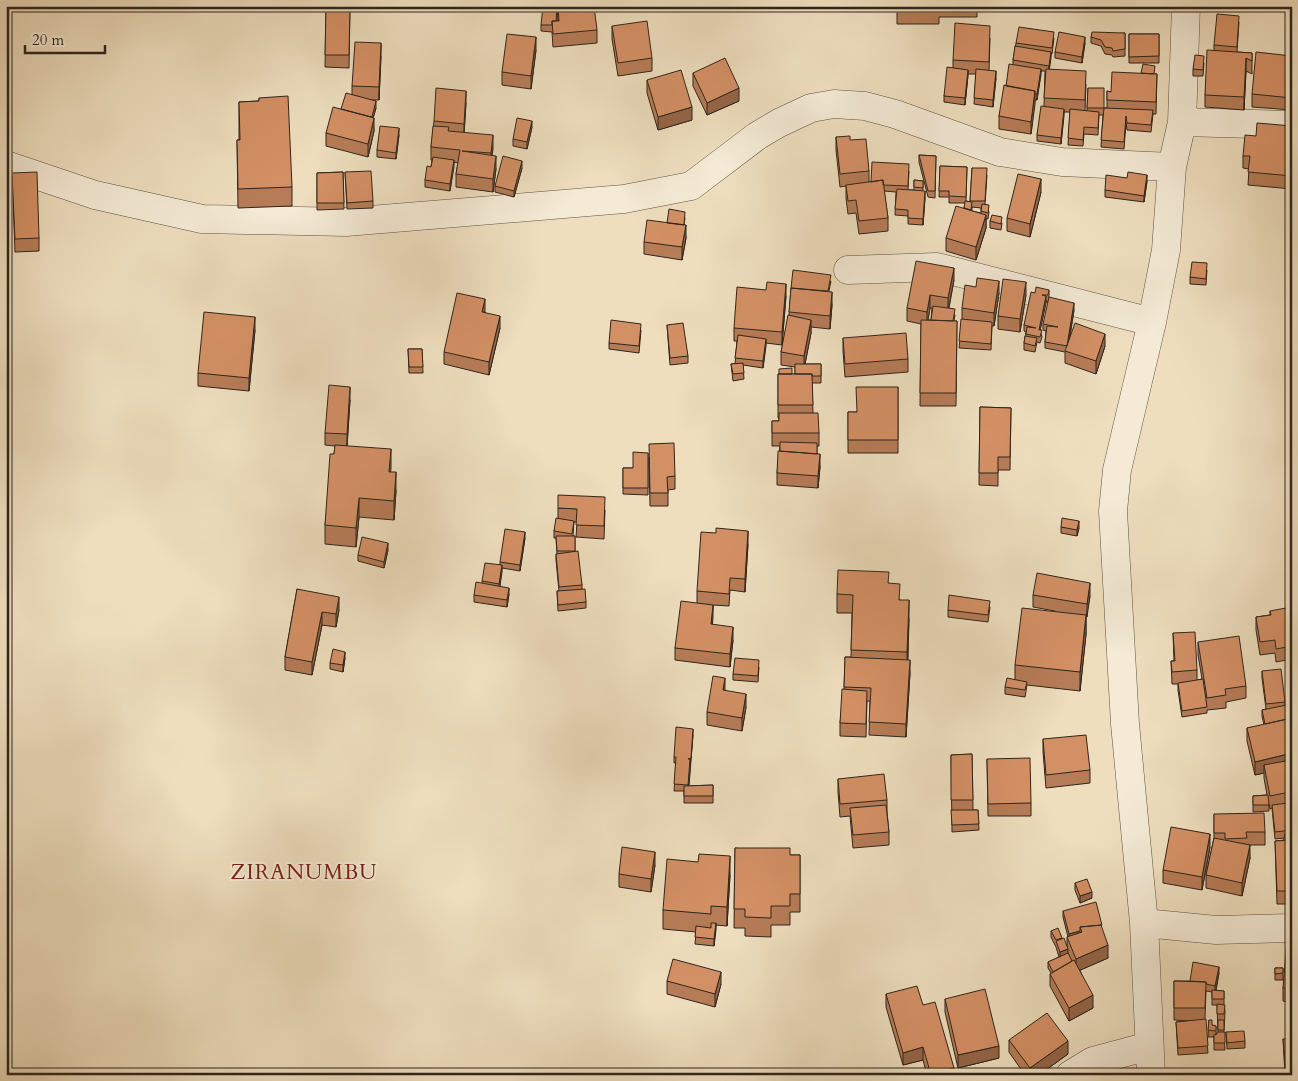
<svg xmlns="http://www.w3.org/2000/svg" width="1298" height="1081" font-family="Cardo,serif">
	<rect width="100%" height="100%" fill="#eedebe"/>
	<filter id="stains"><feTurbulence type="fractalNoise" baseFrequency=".004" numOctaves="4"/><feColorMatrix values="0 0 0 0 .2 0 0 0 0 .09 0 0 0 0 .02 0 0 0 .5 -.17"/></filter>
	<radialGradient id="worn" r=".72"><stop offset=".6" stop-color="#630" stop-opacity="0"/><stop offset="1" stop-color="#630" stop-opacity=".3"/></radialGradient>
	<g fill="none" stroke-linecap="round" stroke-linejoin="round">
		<defs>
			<path id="minor" d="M1182 122 1292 125
				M6 165 95 195 202 219 346 222 624 199 691 186 757 136 779 123 811 108 834 104 865 106 895 114 1000 152 1062 162 1172 167
				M848 270 937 267 1152 322
				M1144 923 1216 930 1292 928
				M1070 1075 1093 1061 1149 1046
				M1151 1075 1144 923 1125 724 1113 511 1117 470 1152 322 1166 250 1172 167 1182 122 1186 6"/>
		</defs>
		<use href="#minor" stroke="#5e5344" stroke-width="29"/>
		<use href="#minor" stroke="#f4ead5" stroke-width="28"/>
	</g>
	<path fill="#b67c57" stroke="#2e251c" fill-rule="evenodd" d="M558 6 597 30V43L553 47 552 32 541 31V25L558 6 557 21H558Z
		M897 6H977V17H939V24H897Z
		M326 7H350L349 68 325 67Z
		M1239 22 1237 52 1252 53V74L1246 71 1244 110 1205 107V95L1214 50V45Z
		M612 26 652 58V71L618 76 612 39Z
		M1125 33V56L1113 57 1112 55 1105 54 1101 46 1091 43V37Z
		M1129 34H1159V63H1129Z
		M990 38 989 71 996 78 993 107 974 104 976 74H968L965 105 944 102V96L953 68V60Z
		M1054 38 1052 54H1051L1049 69 1086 84 1085 111H1087L1088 88 1104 108H1107V91L1111 92 1155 74H1157L1156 114H1153L1151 132 1127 130 1126 123 1124 149 1101 147 1103 115H1099L1098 135 1084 134 1083 146 1068 145 1070 112H1064L1061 144 1037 141V135L1044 106 1045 71H1041L1037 100H1035L1031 134 999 129V116L1006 86 1013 65V60L1016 43Z
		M1085 43 1082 63 1055 58V52Z
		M536 50 531 89 502 85V72Z
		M381 56 379 100H369L376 108 373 118 374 131 368 157 326 146V133L341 109 352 95V86Z
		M1292 56V110L1252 107V94Z
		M1204 63 1203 76H1193V69Z
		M693 73 739 101 707 115 693 86Z
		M647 80 692 120 658 130 647 93Z
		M259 98 292 187V206L238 208 237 140H239V102L259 101Z
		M466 103 464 133 493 148 492 156 496 169 493 192 456 187V174L458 163 454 162 450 191 425 187V180L431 167 432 160H431V147L434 121Z
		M1292 126V189L1248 185 1249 169 1243 168V156Z
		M532 127 527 149 513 146V139Z
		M399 135 396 159 377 157V150Z
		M836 137 850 140 869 171V182L909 171 908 190H914V180L923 181V191L925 198 923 225 908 224V216L895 215 896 192 884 191 888 218V231L859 234 856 213 848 214 846 198V186L840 187 836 150Z
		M919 155 936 156 935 198 928 197 919 162Z
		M940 166 967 167 966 201 970 202 972 168 987 175 985 205 989 212 988 219H986V228L976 260 946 251V238L964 208 965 203H949V197H939ZM972 207 981 208V213L972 211Z
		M522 168 514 197 495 192V186Z
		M343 172 344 209 317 210V173Z
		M345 172 373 201V208L347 209Z
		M12 173 39 238V251L15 252Z
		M1147 181 1144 202 1105 197V190Z
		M1041 192 1030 237 1007 231V218Z
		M685 218 684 225 686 238 682 260 644 254V242L667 223Z
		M990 221 1002 223 1001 230 990 228Z
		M1207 270 1206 285 1190 284V277Z
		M954 280 949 308 955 315 954 321H957L956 406H920L921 324 907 321V308ZM930 308H932L931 320H928Z
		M831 281 829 291 832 305 830 329 811 327V333L805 364H821V383H812L813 413 819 433V446H817V454L820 467 818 488 777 485V473L780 446H772V421H779V418H778V374H795V367L781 365V352L789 315 791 288Z
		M1049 290V297L1048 302H1046L1040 330 1042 337 1040 343 1037 342 1035 352 1024 350V343L1026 332 1024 331V325L1035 293Z
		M999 293 994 326H992L991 350 959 348 962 319V308Z
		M1026 295 1020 332 998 329V316Z
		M786 296 782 345 766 343 763 368 743 365 744 379 733 381 731 364H735L737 341H734V328Z
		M1074 310 1070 337 1105 346 1096 374 1065 363V352L1045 348V342L1046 331 1043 330V324Z
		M485 312 500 328 489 375 444 364V352Z
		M667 325 688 356V363L670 365Z
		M255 330 249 391 198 386V373Z
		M641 330 639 353 609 349V343Z
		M843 338 908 359V372L845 377 843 351Z
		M408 349H422L423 373H409Z
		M898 387V453H848V412H856Z
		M350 400 347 446 390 472 396 491 394 520 359 517 356 547 325 544V525L335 446 325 445V433Z
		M980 407 1011 408 1010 470H998V486L979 485Z
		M648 453V495L623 494V468H633Z
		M649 457 675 476V489L668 490V506H650Z
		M558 508 605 510 604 539 576 537 577 522H574L573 536H575V552L582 585V589L586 602V608L558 611 557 591H559L556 560V554H557L556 538H554V531L558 518Z
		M1061 527 1079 528 1077 536 1061 533Z
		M525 538 520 571 502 568 500 586 509 594 507 607 474 602V595L482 583V581L500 565V562Z
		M748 544 745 592 730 590 729 606 713 605 712 624 733 640 730 667 675 660V648L697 603V591Z
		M388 550 384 568 358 561V555Z
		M889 583 900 600 909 619 908 660 910 673 906 737 869 735 870 701H867L866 737 840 736V723L844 690 845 657H851L852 613H837V594Z
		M297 589 339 610 336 627 322 625 312 675 285 670V657Z
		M1033 595 1090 596 1086 617V634L1080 691 1027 685 1025 697 1005 694V687L1015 680V665L1055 611 1033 607Z
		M990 607 988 622 948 617V610Z
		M1270 611 1292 644V659L1276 662 1275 653 1260 655 1256 630V617L1270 615Z
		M1173 633 1197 670V680L1202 679 1198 655V642L1246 686V698L1226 702V708L1207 710V713L1182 717 1178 690V684H1172L1171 661H1174Z
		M345 658 343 672 330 669V663Z
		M1289 666H1292V685L1289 673Z
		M759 667 758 682 733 680V674Z
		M1262 671 1285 702V705L1292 704 1290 805 1292 822V904H1277L1275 841 1284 840V838L1275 839 1272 808 1270 809 1269 804V811L1253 812V796L1267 795 1264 778V773L1255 775 1247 741V728L1264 725 1262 716V710L1266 709 1262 678Z
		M725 691 746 707 742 731 707 725V712Z
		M693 735 689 786 713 785V803H684V791H674L676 763H674V757Z
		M1043 739 1090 770V783L1046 788 1043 752Z
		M972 754 973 810H978L979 830 952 832 951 755Z
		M987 759 1031 803V816H988Z
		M838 779 887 800V812L889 832V845L853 848 850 816 840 817 838 792Z
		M1214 814 1265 832V845H1248L1250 858 1242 896 1206 888V875L1214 838Z
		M1210 847 1202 890 1163 883V870Z
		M735 848 790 855H800V912H790V925H771V937L745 936V928H734Z
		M655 865 651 892 619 887V874Z
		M730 875 727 926 716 925 714 946 695 944 696 932 663 929V910Z
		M1075 883 1092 898 1080 903 1075 890Z
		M1063 911 1102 929 1108 958 1080 970 1093 1008 1069 1021 1050 986V974L1051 973 1048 968V962L1059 957 1056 947 1051 937V931L1062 939 1067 947V937H1068L1063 917Z
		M1292 939V1036L1287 1002 1283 1001V988Z
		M1275 968H1283V980H1275Z
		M1219 973 1216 991H1224V1005L1225 1011 1224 1032 1225 1050H1214V1037H1208L1209 1020 1212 1025 1216 1026V1034H1217L1218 1032 1217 1005H1212V992L1206 991 1205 1019 1208 1053 1178 1055 1176 1022 1191 1021 1174 1020V981H1190Z
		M667 981 721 984 715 1007 667 994Z
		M886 994 954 1075H927L923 1060 903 1065 886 1007Z
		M945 999 999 1058 958 1068 945 1012Z
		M1226 1032 1245 1041V1048L1227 1049Z
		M1283 1039 1292 1075H1285Z
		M1009 1040 1068 1054 1039 1075H1025L1009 1052Z"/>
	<path fill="#946547" stroke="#2e251c" d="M536 37V50L531 89V76Z
		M1085 37V43L1082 63V57Z
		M381 43V56L379 100V87Z
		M1051 52V58L1049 72V66Z
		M1246 58V71L1244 110V97Z
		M1041 69V75L1037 100V94Z
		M968 70V76L965 105V98Z
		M996 71V78L993 107V100Z
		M739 88V101L707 115V103Z
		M466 91V103L464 136V124Z
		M1035 91V104L1031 134V122Z
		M376 101V108L371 126V119Z
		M692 107V120L658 130V117Z
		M1064 109V116L1061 144V138Z
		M374 118V131L368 157V144Z
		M532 121V127L527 149V142Z
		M399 128V135L396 159V153Z
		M493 135V148L491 165V153Z
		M496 156V169L493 192V179Z
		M454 160V167L450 191V184Z
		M522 161V168L514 197V191Z
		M1147 175V181L1144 202V196Z
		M1041 179V192L1030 237V224Z
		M925 191V198L923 225V219Z
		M986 215V228L976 260V247Z
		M686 225V238L682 260V247Z
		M954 268V280L948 311V298Z
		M999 281V293L994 326V313Z
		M1026 282V295L1020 332V319Z
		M786 284V296L782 345V332Z
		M832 292V305L830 329V316Z
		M930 295V308L927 325V312Z
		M1046 296V303L1039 336V330Z
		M485 299V312H482Z
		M1074 303V310L1067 352V346Z
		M500 316V328L489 375V362Z
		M255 317V330L249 391V378Z
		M811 320V333L804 369V356Z
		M1105 334V346L1096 374V361Z
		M766 339V346L763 368V361Z
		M350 387V400L347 447V434Z
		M391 449V468L389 490V472Z
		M820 454V467L818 488V476Z
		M396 472V491L394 520V501Z
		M359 498V517L356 547V528Z
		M1079 521V528L1077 536V530Z
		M748 531V544L745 592V579Z
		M525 532V538L520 571V565Z
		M388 543V550L384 568V562Z
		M502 565V572L499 591V584Z
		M1090 583V596L1087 617V604Z
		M509 588V594L507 607V600Z
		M339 597V610L336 627V614Z
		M909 600V619L907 671V652Z
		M713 605V618L711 637V624Z
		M322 612V625L312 675V662Z
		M1086 615V634L1080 691V672Z
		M733 627V640L730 667V654Z
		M345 652V658L343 672V665Z
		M910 660V673L906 737V724Z
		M725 678V691L723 690Z
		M746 694V707L742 731V718Z
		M693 729V735L688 792V765Z
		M1292 753V766L1264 765V773L1255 775V762Z
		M1289 786H1292V798L1290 799Z
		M1210 834V847L1202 890V877Z
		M1250 845V858L1242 896V883Z
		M655 852V865L651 892V879Z
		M730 856V875L727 926V907Z
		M1092 892V898L1080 903V896Z
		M716 923V930L714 946V939Z
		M1080 931V937L1069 940V934Z
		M1108 945V958L1076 972V959Z
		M1068 949V956L1060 959V952Z
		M1219 967V973L1215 993V986Z
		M721 972V984L715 1007V994Z
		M1093 995V1008L1069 1021V1008Z
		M1068 1041V1054L1039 1075H1030V1068Z
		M999 1046V1058L958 1068V1055Z
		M923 1047V1060L903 1065V1053Z
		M954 1068V1075H932Z"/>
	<path fill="#d49065" stroke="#2e251c" d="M543 6H557L556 21H552V25H541Z
		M558 6H594L597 30 553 34 552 21H559Z
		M326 7H350L349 55H325Z
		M1217 14 1239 16 1237 47 1214 45Z
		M647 21 652 58 618 63 612 26Z
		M955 23 990 26 989 62 953 60Z
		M1019 27 1054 32 1052 48 1016 43Z
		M1059 32 1085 37 1082 57 1055 52Z
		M1092 32 1125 33V49L1113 51 1112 48 1105 47 1101 40 1091 37Z
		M507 34 536 37 531 76 502 72Z
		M1129 34H1159V56L1129 57Z
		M355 42 381 43 379 87 352 86Z
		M1015 46 1051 52 1049 66 1013 60Z
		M1207 50 1252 53V61L1246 58 1244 97 1205 95Z
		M1256 52 1292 56V98L1252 94Z
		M1195 55 1204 56 1203 70 1193 69Z
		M725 58 739 88 707 103 693 73Z
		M1009 64 1041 69 1037 94H1035V91L1006 86Z
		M1143 64 1155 66 1154 74 1141 73Z
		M947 67 968 70 965 98 944 96Z
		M976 69 996 71 993 100 974 98Z
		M1046 69 1086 71 1085 100 1044 98Z
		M681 70 692 107 658 117 647 80Z
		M1112 72 1157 74 1156 102 1107 100V91L1111 92Z
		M1004 85 1035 91 1031 122 999 116Z
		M436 88 466 91 464 124 434 121Z
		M1088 88H1104V108H1087Z
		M346 93 376 101 372 117 341 109Z
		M288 96 292 187 238 189 237 140H240L239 102 259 101V98Z
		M1041 106 1064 109 1061 138 1037 135Z
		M333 107 374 118 368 144 326 133Z
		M1104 108 1153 110 1151 125 1127 123 1126 116 1124 142 1101 140Z
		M1070 109 1099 112 1098 128 1084 127 1083 140 1068 138Z
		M517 118 532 121 527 142 513 139Z
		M1257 123 1292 126V176L1248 172 1250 156H1243L1245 135 1256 136Z
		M380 126 399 128 396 153 377 150Z
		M433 126 449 127 448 131 493 135 491 153 462 151 496 156 493 179 456 174 460 150 431 147Z
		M850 136V140L866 139 869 171 840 174 836 137Z
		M919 155 936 156 935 191H928Z
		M503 156 522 161 514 191 495 186Z
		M433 157 454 160 450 184 425 180 427 166 431 167Z
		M872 162 909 164 908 186 883 185V180L871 182Z
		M940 166 967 167 966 197 949 196V191H939Z
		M972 168H987L985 201H970Z
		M371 171 373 201 347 203 345 172Z
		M37 172 39 238 15 239 12 173Z
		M343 172 344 203H317V173Z
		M1128 172 1147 175 1144 196 1105 190 1106 175 1127 178Z
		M1018 174 1041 179 1030 224 1007 218Z
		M883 180 888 218 859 221 856 200 848 201 846 185Z
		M914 180 923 181V188L914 187Z
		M897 189 925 191 923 219 908 218V210L895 209Z
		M965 201 972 202 971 210 964 208Z
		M982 204 989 205 988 213 981 211Z
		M956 206 986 215 976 247 946 238Z
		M669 209 685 212 684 225 667 223Z
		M992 215 1002 217 1001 224 990 221Z
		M647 220 686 225 682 247 644 242Z
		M916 261 954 268 948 298 930 295 927 312 907 308Z
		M1192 262 1207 263 1206 279 1190 277Z
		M793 270 831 275 828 291 791 288Z
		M977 278 999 281 994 313 962 308 965 285 976 287Z
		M1003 279 1026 282 1020 319 998 316Z
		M767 282 786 284 782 332 734 328 737 287 766 290Z
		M1036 287 1049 290 1048 295H1042L1046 296 1039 330H1042L1040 337 1026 334 1027 327 1036 328 1024 325 1031 292 1035 293Z
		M791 288 832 292 830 316 789 312Z
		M457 293 485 299 482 312 500 316 489 362 444 352Z
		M1049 297 1074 303 1067 346 1045 342 1047 326 1058 327 1043 324Z
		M933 306 955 309 953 321 931 320Z
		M204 312 255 317 249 378 198 373Z
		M788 315 811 320 804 356 781 352Z
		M961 319 992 322 991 344 959 341Z
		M611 320 641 324 639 346 609 343Z
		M921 320 957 321 956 393H920Z
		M683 323 688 356 670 358 667 325Z
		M1075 323 1105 334 1096 361 1065 351Z
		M906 333 908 359 845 364 843 338Z
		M738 335 766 339 763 361 735 358Z
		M1025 336 1037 338 1035 346 1024 343Z
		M408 349H422L423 367H409Z
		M743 363 744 373 733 374 731 364Z
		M795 364H821V376H812V374H795Z
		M792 368V374H779V369Z
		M778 374H812L813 405H778Z
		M329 385 350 387 347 434 325 433Z
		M856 387H898V440H848V412H857Z
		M980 407 1011 408 1010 457H998V473H979Z
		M779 413H818L819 433H772V421H779Z
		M780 442 817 443V454L780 451Z
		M674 443 675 476 667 477 668 493H650L649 444Z
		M335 445 391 449 389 472H396L394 501 359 498 356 528 325 525 330 454H334Z
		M778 451 820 454 818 476 777 473Z
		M633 452 648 453V488H623V468H633Z
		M558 495 605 497 604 526 576 525 577 509 558 508Z
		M556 518 574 521 572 534 554 531Z
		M1062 518 1079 521 1077 530 1061 527Z
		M716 528 748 531 745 579 730 578 729 594 697 591 701 532 716 533Z
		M505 529 525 532 520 565 500 562Z
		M556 536H575V551H557Z
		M362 537 388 543 384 562 358 555Z
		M578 551 582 585 559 587 556 554Z
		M485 563 502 565 499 584 482 581Z
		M838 570 889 572 888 583 900 584 899 600H909L907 652 851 650 853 595 837 594Z
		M1037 573 1090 583 1087 604 1033 595Z
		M476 582 509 588 507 600 474 595Z
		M297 589 339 597 336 614 322 612 312 662 285 657Z
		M585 589 586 602 558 605 557 591Z
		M949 595 990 601 988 615 948 610Z
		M681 601 713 605 711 624 733 627 730 654 675 648Z
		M1022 608 1086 615 1080 672 1015 665Z
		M1286 608 1292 646 1276 649 1275 640 1260 642 1256 617 1271 615 1270 611Z
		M1195 632 1197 670 1172 672 1171 661H1175L1173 633Z
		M1239 636 1246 686 1225 689 1226 695 1207 698 1198 642Z
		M333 649 345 652 343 665 330 663Z
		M845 657 910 660 906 724 869 722 871 688 844 687Z
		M735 658 759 660 758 676 733 674Z
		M1289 666H1292V679Z
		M1281 669 1285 702 1266 704 1262 671Z
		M713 676 725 678 723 690 746 694 742 718 707 712Z
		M1007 678 1027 682 1025 690 1005 687Z
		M1203 679 1207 707 1182 711 1178 683Z
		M842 689 867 691 866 724 840 723Z
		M1292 704V718L1265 724 1262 710Z
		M1292 718V753L1255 762 1247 728Z
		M676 727 693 729 691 758 688 759H690L688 785 674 784 676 757H674Z
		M1086 735 1090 770 1046 775 1043 739Z
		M972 754 973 800H951V755Z
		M1030 758 1031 803 988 804 987 759Z
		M1291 760 1292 764V786H1289L1290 792 1270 796 1264 765Z
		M884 774 887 800 840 804 838 779Z
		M713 785V796H684V786Z
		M1268 795 1269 805H1253V796Z
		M1289 803 1292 822V830L1275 832 1272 805Z
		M886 805 889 832 853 835 850 808Z
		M951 810H978L979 824 952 825Z
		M1264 813 1265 832H1246L1247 838 1225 839V833H1214V814Z
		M1171 827 1210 834 1202 877 1163 870Z
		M1292 832V840H1286L1284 835Z
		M1214 838 1250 845 1242 883 1206 875Z
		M1292 840V891H1277L1275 841Z
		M622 847 655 852 651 879 619 874Z
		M735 848H790V855H800V894H790V906H771V918L745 917V909H734Z
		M699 854 730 856 727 907 711 906V914L663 910 667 859 698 862Z
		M1087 879 1092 892 1080 896 1075 883Z
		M1096 902 1102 925 1080 927V931L1069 934 1063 911Z
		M711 923H716L714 939 695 937 696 926 711 928Z
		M1101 925 1108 945 1076 959 1067 937 1082 932 1080 927Z
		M1058 928 1062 938 1056 940 1051 931Z
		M1064 938 1068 949 1060 952 1056 941Z
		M1287 939H1292V989L1283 988Z
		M1068 953 1072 961 1053 972 1048 962Z
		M673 959 721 972 715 994 667 981Z
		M1074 960 1093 995 1069 1008 1050 974Z
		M1193 962 1219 967 1215 986 1206 984V982L1190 981Z
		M1275 968H1283V973L1275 974Z
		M1174 981 1206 982 1205 1008H1174Z
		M917 986 923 1005 935 1002 954 1068 931 1075 923 1047 903 1053 886 994Z
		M985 989 999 1046 958 1055 945 999Z
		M1212 990 1224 991V999H1212Z
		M1287 998H1292V1029Z
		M1217 1004 1225 1005 1224 1014H1217Z
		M1047 1013 1068 1041 1030 1068 1009 1040Z
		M1206 1019 1208 1046 1178 1048 1176 1022Z
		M1209 1020H1212V1025L1216 1026V1031L1208 1030Z
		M1218 1020H1224V1030H1218Z
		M1244 1031 1245 1041 1227 1043 1226 1032Z
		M1217 1032H1225V1043H1214V1035L1217 1034Z
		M1292 1038V1075H1286L1283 1039Z
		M999 1070H1009L1010 1075H1000Z"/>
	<g text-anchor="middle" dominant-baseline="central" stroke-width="4" stroke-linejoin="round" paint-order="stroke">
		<g font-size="21" letter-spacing="1" fill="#7a1f14" stroke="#f4ead5">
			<text x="304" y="872">ZIRANUMBU</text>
		</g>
	</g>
	<rect width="1298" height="1081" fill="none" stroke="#eedebe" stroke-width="25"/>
	<rect x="8" y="8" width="1283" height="1066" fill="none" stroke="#2e251c" stroke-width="2.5"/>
	<rect x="12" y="12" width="1273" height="1056" fill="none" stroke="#2e251c"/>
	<path d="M25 45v8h80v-8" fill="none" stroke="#2e251c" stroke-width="2.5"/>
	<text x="32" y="45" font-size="15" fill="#2e251c" stroke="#f4ead5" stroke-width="4" paint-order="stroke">20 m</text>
	<rect width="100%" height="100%" filter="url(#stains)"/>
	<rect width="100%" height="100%" fill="url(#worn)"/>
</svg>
